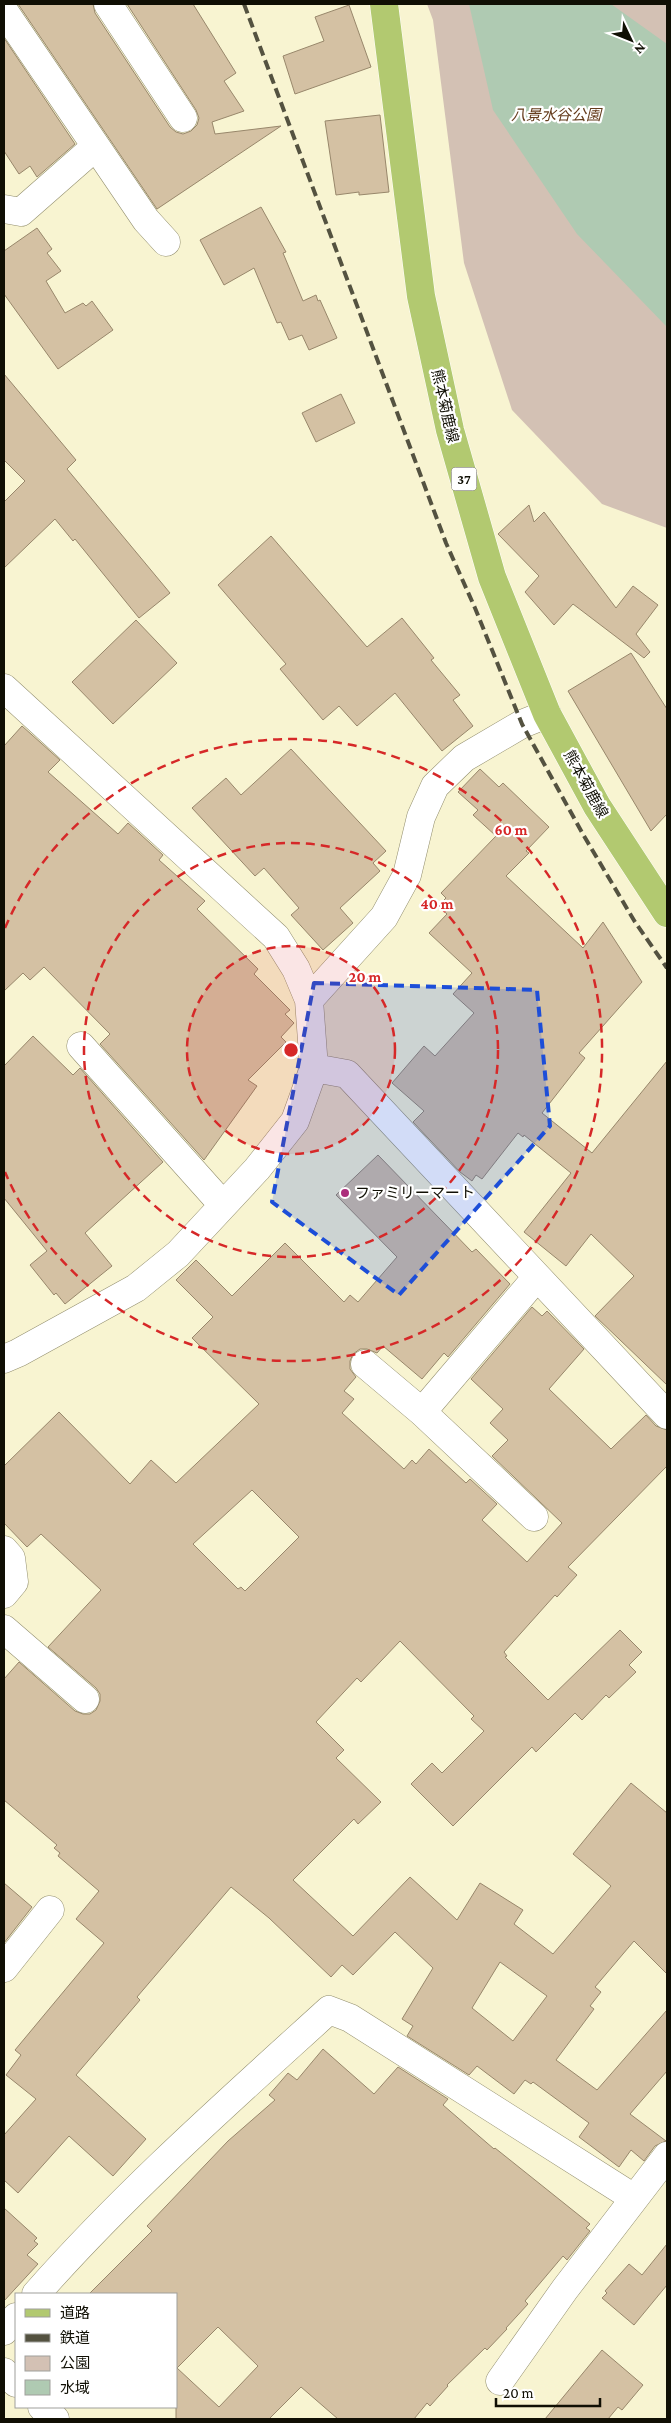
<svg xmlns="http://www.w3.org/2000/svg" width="671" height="2423" font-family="'Crimson Pro','Noto Sans JP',serif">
	<rect width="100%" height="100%" fill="#f8f4d1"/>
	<path fill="#d3c1b4" d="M427 4H667V528L602 504 512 410 464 263 433 20Z"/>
	<path fill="#afcab2" d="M469 4H611L667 44V327L577 234 493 110Z"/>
	<path fill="#d4c1a3" stroke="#98876b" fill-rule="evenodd" d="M18 4H93L95 13 170 127 176 132 183 134 191 131 197 125 199 118 196 110 127 4H193L236 73 224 81 244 111 212 122 215 134 281 126 157 209Z
		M349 5 371 67 295 94 283 56 324 41 315 17Z
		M4 38 75 144 37 177 30 166 19 174 4 151Z
		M380 115 389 192 359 195V192L336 195 325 121Z
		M261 207 286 252 283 253 303 301 316 295 318 301 320 300 337 338 309 350 302 335 289 340 281 322 277 323 254 268 224 285 200 240Z
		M37 228 52 249 47 253 61 271 46 281 65 313 83 303 86 306 92 301 113 330 58 369 4 294V251Z
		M4 374 76 460 67 469 170 593 139 618 75 539 73 541 55 519 4 568V502L25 481 4 460Z
		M341 394 355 423 316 442 302 413Z
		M529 505 534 522 544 512 616 608 633 586 658 605 636 634 650 652 644 658 573 604 554 625 525 592 539 576 498 534Z
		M271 536 367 647 402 618 434 658 431 660 460 695 453 700 473 726 442 751 395 693 357 726 339 706 323 720 280 669 286 664 218 585Z
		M136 620 177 663 113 724 72 682Z
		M631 653 667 709V814L651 831 568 691Z
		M22 726 60 760 48 772 118 834 128 823 163 855 159 860 205 901 197 909 258 969 254 974 290 1010 285 1014 294 1023 281 1037 286 1042 248 1080 257 1086 204 1160 100 1044 110 1034 44 967 30 980 23 973 4 991V746Z
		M291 749 386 851 373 863 380 871 340 908 353 923 323 950 291 915 299 908 264 868 255 876 192 808 226 778 241 795Z
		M480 769 499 787 503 783 549 827 526 851 529 853 506 876 583 948 603 922 642 982 579 1053 585 1058 542 1113 592 1153 667 1061V1385L595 1316 634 1276 591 1234 566 1266 524 1232 571 1173 524 1135 523 1137 518 1133 482 1179 476 1175 472 1181 460 1172 413 1122 424 1111 392 1083 424 1046 435 1056 474 1013 453 994 472 973 429 933 447 914 438 906 446 898 441 893 496 836 473 815 478 810 458 792Z
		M33 1036 73 1075 80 1068 163 1162 85 1233 112 1266 65 1304 56 1293 54 1295 30 1265 47 1251 4 1198V1066Z
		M378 1155 472 1252 476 1249 510 1284 448 1357 444 1353 422 1379 383 1346 377 1353 367 1349H360L353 1354 350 1361V1369L356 1377 344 1391 354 1399 342 1413 404 1469 412 1460 416 1464 429 1449 466 1483 470 1479 497 1504 482 1520 527 1562 562 1523 492 1456 508 1440 490 1423 503 1409 471 1379 532 1307 542 1316 547 1311 584 1349 549 1389 611 1449 646 1415 656 1426 667 1430V1466L568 1567 577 1575 557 1597 555 1595 504 1652 507 1656 505 1657 548 1700 620 1630 642 1652 629 1665 636 1672 609 1698 606 1695 582 1720 575 1713 536 1752 532 1747 453 1826 411 1784 432 1763 442 1773 484 1731 471 1719 474 1716 400 1641 361 1682 357 1678 316 1722 344 1750 336 1758 381 1802 358 1824 354 1819 293 1880 353 1936 410 1877 457 1920 480 1883 523 1910 514 1924 553 1954 611 1886 573 1854 631 1783 667 1813V1974L634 1941 595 1987 601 1992 590 2006 594 2009 556 2060 597 2090 667 2010V2071L630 2114 666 2141 655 2146 644 2161 631 2150 619 2167 579 2137 589 2123 533 2082 531 2084 525 2080 514 2094 477 2066 469 2075 407 2036 413 2026 402 2019 433 1968 395 1932 353 1975 342 1965 331 1977 269 1918 231 1887 137 1997 140 2000 76 2075 146 2139 113 2176 69 2136 18 2193 4 2180V2135L36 2099 6 2075 21 2055 15 2050 104 1943 76 1919 99 1891 58 1856 60 1853 54 1848 57 1845 4 1800V1679L19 1662 75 1711 83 1714H90L96 1710 100 1701V1694L96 1688 48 1647 101 1590 41 1534 27 1547 4 1523V1466L59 1412 130 1484 151 1460 176 1483 259 1404 192 1338 213 1317 176 1280 196 1260 232 1296 285 1243 344 1302 350 1295 358 1302 397 1257 336 1195ZM252 1490 299 1537 245 1591 241 1587 238 1589 193 1544ZM500 1962 547 1996 513 2041 472 2008Z
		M4 1883 32 1907 4 1943Z
		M323 2049 374 2094 398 2067 448 2099 443 2105 494 2149 495 2148 590 2224 586 2228 590 2231 567 2260 563 2256 525 2301 528 2304 506 2328 507 2329 487 2350 485 2348 447 2385 448 2386 430 2406 427 2403 414 2419H338L301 2387 269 2419H176V2294H89L152 2231 147 2226 228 2141 275 2100 269 2095 288 2073 297 2080ZM218 2327 258 2366 219 2407 177 2368Z
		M4 2208 37 2238 34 2241 38 2244 27 2255 38 2264 4 2301Z
		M667 2244V2285L634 2325 602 2298 607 2293 605 2291 629 2264 642 2275Z
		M602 2350 643 2385 622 2410 618 2407 608 2419H545Z"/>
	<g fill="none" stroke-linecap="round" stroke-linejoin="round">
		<defs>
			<path id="minor" d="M108 4 183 118
				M4 11 146 220 166 242
				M4 209 21 212 95 147
				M4 688 276 937 296 969 309 1000 314 1068 295 1121 257 1169 178 1254 136 1288 18 1353 4 1359
				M309 1000 384 917 407 875 421 817 435 786 464 758 522 724 547 714
				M81 1046 223 1205
				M314 1068 347 1074 667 1415
				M365 1364 422 1412 537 1277
				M422 1412 534 1517
				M4 1550 11 1558 14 1582 4 1594
				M4 1629 85 1699
				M4 1968 50 1910
				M36 2294C126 2192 229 2101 329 2010L350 2018 634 2198
				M4 2331 16 2317
				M4 2372 16 2383
				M500 2381 565 2289 667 2156
				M42 2407 55 2419"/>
			<path id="major" d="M384 4 421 296 450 430 492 577 547 714 597 806 667 913"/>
		</defs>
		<use href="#minor" stroke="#938f6f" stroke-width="29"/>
		<use href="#major" stroke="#fff" stroke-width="29"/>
		<use href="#minor" stroke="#fff" stroke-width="28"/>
		<use href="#major" stroke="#b2c970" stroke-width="28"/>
		<path stroke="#545240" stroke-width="4" stroke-dasharray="10 5" stroke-linecap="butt" d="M244 4 446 543 475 608 522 724 584 836 635 922 667 968"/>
	</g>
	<path fill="#1d4ed8" fill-opacity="0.2" stroke="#1d4ed8" stroke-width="4" stroke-dasharray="10 6" stroke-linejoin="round" d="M314 983 537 990 550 1126 399 1295 272 1202Z"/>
	<circle cx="291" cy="1050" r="104" fill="#d62828" fill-opacity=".12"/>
	<g fill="none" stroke="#d62828" stroke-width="2.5" stroke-dasharray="9 6">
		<circle cx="291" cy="1050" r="104"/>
		<circle cx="291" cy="1050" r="207"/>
		<path d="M5 928A311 311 0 1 1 5 1172"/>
	</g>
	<circle fill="#ac2d7b" stroke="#fff" stroke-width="2" cx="345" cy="1193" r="5"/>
	<g text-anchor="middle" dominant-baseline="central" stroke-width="4.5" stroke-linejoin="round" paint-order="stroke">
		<rect fill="#fff" stroke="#58574f" stroke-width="1" x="451.5" y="467.5" width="25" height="23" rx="4"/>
		<g font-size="14" font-weight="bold" fill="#100f04">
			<text x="464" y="479">37</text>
		</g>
		<g font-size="15" font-style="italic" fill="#643b1b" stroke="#fff">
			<text x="556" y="115">八景水谷公園</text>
		</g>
		<g font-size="15" fill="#100f04" stroke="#fff">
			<text transform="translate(445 406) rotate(77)">熊本菊鹿線</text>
			<text transform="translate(586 784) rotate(61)">熊本菊鹿線</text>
		</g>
		<g font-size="15" fill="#100f04" stroke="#fff" text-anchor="start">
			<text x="355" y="1193">ファミリーマート</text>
		</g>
	</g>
	<circle cx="291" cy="1050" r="8" fill="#d62828" stroke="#fff" stroke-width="2.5"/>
	<g font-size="15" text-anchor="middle" font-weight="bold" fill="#d62828" stroke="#fff" stroke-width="4.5" stroke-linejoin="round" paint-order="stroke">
		<text x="511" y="835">60 m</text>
		<text x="437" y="909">40 m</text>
		<text x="365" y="982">20 m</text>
	</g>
	<rect width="671" height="2423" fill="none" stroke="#100f04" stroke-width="10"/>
	<rect x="15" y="2293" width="162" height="115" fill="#ffffff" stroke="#9f9f9b"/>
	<rect x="25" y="2309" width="25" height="8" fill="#b2c970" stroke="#9f9f9b"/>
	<text x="60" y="2318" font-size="15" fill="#100f04">道路</text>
	<rect x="25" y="2334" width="25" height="8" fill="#545240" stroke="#9f9f9b"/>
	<text x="60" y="2343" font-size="15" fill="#100f04">鉄道</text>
	<rect x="25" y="2356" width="25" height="15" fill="#d3c1b4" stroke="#9f9f9b"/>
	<text x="60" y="2368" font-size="15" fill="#100f04">公園</text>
	<rect x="25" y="2380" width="25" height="15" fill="#afcab2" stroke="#9f9f9b"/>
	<text x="60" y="2393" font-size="15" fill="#100f04">水域</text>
	<g transform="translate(631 40) rotate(133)" stroke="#ffffff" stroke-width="4" paint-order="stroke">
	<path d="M0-4L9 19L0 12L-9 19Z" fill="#100f04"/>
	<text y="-8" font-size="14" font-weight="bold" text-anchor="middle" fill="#100f04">N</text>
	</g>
	<path d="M496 2398v8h104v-8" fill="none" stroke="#100f04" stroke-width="2.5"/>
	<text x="503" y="2398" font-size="15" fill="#100f04" stroke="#ffffff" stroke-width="4" paint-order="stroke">20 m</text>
</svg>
